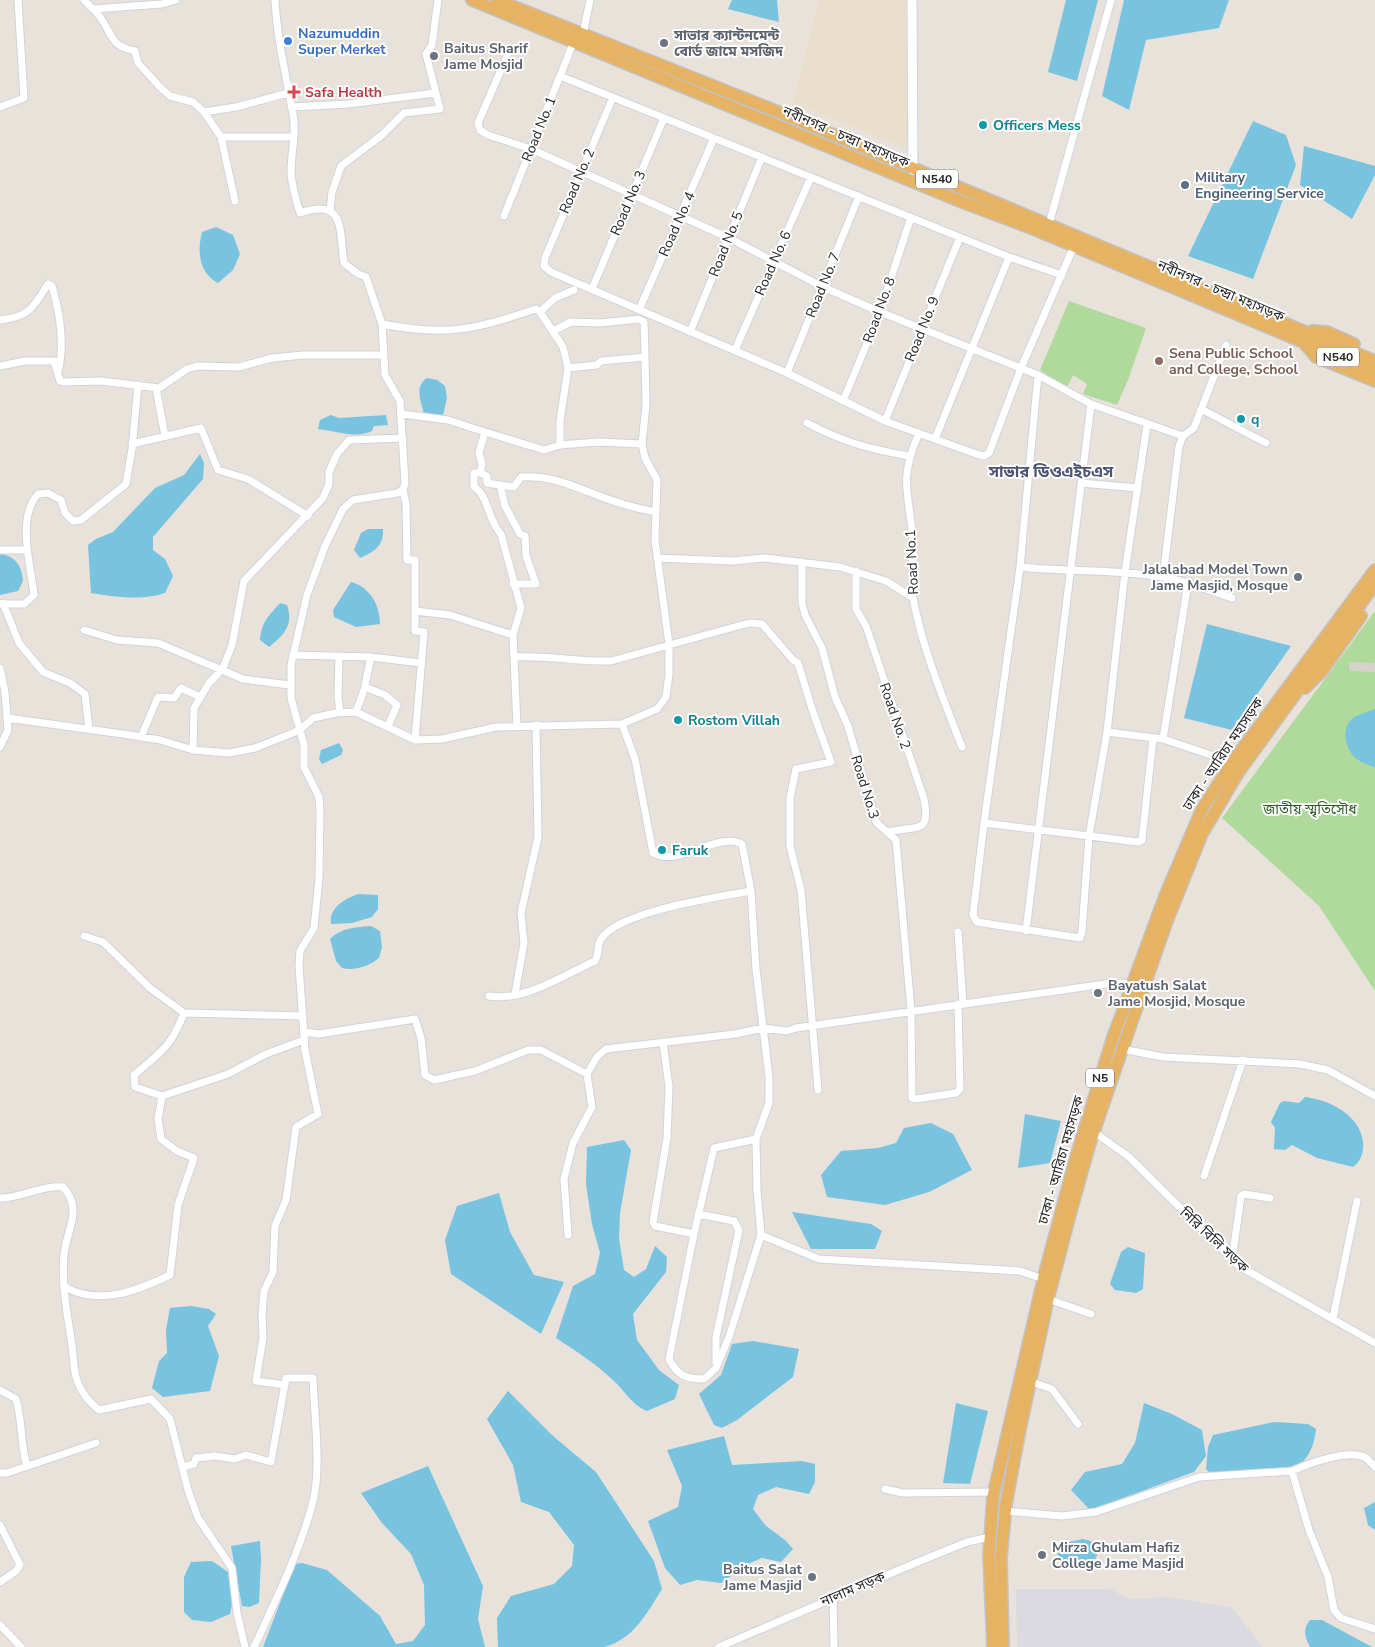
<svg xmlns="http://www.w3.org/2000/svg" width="1375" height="1647" font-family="'Nunito Sans','Noto Sans Bengali',sans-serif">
	<rect width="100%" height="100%" fill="#e8e2da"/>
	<path fill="#dcdae1" d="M1016 1589H1110L1130 1599 1167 1597 1231 1607 1263 1647H1017Z"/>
	<path fill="#e9dfcb" d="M819 0H906L907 148 793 103Z"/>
	<path fill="#b0da9c" d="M1069 301 1146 328 1128 380 1117 405 1083 394 1087 384 1073 375 1066 390 1040 370Z
		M1375 611V991L1319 906 1222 818Z"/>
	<path fill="#d5d2cc" d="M1349 662 1375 663V672L1349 671Z"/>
	<path fill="#77c3e0" d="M732 0H777L779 22 728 9Z
		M1066 0H1098L1077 81 1048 72Z
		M1124 0H1229L1219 28 1146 40 1129 110 1102 96Z
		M1253 121 1286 135 1296 165 1253 279 1188 256Z
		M1304 146 1375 166V175L1352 219 1300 185Z
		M216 227 233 235 240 254 233 270 218 283C199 273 197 252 202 232Z
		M427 378 437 380 445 386 447 398 443 415 424 414C421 402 414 386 427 378Z
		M331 415 339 418 386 415 388 425 374 426 372 431C355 439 336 431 318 429L320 420Z
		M200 454 204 463 203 479 153 537V550L165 559 173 576 165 593C141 601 117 597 91 593L88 545 96 539 113 532 155 488 184 475Z
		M368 529H383C384 546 374 552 360 558L354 550 361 533Z
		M0 554C16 556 22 566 23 581L18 591 0 595Z
		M351 582C370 587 380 605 380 624L356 627 334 617 333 610Z
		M280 603 287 605C294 625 284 635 269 647L260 640C262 621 267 618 280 603Z
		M1207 624 1291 646 1232 730 1184 718Z
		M1375 709V768C1370 765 1362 763 1357 759 1345 750 1340 729 1353 718 1359 714 1368 712 1375 709Z
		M339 743 343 750 341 755 322 764 319 759 321 750Z
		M358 894 378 895V909L372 917 352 923 331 924C329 907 345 899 358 894Z
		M371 926 380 931 382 947 379 958C369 966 356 971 342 968L336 961 330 939C341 928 356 927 371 926Z
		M1305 1097C1330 1100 1360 1115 1363 1142 1364 1152 1361 1161 1353 1167L1317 1158 1292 1145 1285 1150 1274 1149 1275 1128 1271 1122 1280 1103 1284 1101 1299 1103Z
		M1025 1114 1061 1121 1050 1163 1018 1168Z
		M931 1123 953 1134 972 1170 929 1192 885 1205 827 1197 821 1175 841 1151 878 1148 896 1143 904 1128Z
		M624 1140 631 1150 620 1213 619 1239 624 1270 634 1277 646 1269 655 1246 667 1257 666 1272 633 1314 637 1340 659 1370 679 1385 675 1399 647 1411C633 1406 624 1390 613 1380 596 1364 576 1351 556 1338L573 1286 595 1274 600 1253 592 1224 586 1184 587 1147Z
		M499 1193 510 1232 534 1275 564 1282 541 1334 451 1274 445 1240 457 1206Z
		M792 1212 871 1224 882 1231 875 1249H811Z
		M1128 1247 1145 1253 1143 1289 1136 1293 1115 1290 1110 1284 1121 1252Z
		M191 1306 209 1309 216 1314 208 1326 219 1356 210 1391 163 1397 152 1388 159 1361 167 1353 166 1330 170 1308Z
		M753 1341 799 1349 793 1377 737 1420 722 1428 714 1425 699 1394 721 1375 732 1344Z
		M508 1391 553 1436 596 1472 654 1561 662 1589C647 1613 633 1640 604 1647H498L497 1618 511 1596 554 1584 572 1566 574 1545 549 1512 521 1502 513 1465 487 1419Z
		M956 1403 988 1411 970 1484 943 1483Z
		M1144 1403 1172 1414 1202 1430 1206 1456 1194 1472 1090 1510 1071 1490 1085 1472 1122 1464 1135 1443Z
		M1274 1422 1308 1424 1316 1429C1315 1441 1310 1457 1300 1464 1286 1474 1230 1473 1211 1474L1206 1469 1208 1447 1213 1435Z
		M724 1436 732 1465 802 1461 815 1464V1482L809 1494 776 1487 758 1495 753 1509 766 1526 785 1540 793 1549 781 1562 762 1558 750 1563 721 1583 697 1580 680 1585 665 1568 648 1521 678 1507 682 1486 667 1450Z
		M428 1466 483 1586 478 1619 485 1647H263L295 1564 302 1563 327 1570 380 1616 396 1644 413 1641 425 1625 424 1585 411 1554 382 1523 361 1493Z
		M1375 1502V1530L1368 1525 1364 1508Z
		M1083 1539 1098 1543C1100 1566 1085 1568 1064 1565L1057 1553 1060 1544Z
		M260 1541 261 1559 259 1603 249 1607 242 1606 231 1546Z
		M212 1561 228 1572 232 1605 230 1614 211 1622 192 1620 184 1612V1577L191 1562Z
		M1310 1620H1322L1372 1647H1310C1305 1637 1302 1630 1310 1620Z"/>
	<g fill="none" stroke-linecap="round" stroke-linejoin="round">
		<defs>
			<path id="minor" d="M84 0C89 6 96 11 100 17 113 35 110 46 135 51L138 63 160 87 170 96 193 102 204 112 236 107 288 93
				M275 0C277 38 286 76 293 114 297 133 291 152 291 171 291 184 296 200 300 213 346 197 339 231 344 263L358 274 366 277 382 324 385 375 400 401 405 483 403 490 397 493 353 500 343 509 325 546 307 595 291 665V698L304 745V767L319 797 320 811 319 878 314 928 300 951 299 966 305 1050 318 1114 296 1127 286 1200 275 1226 273 1272 264 1291 262 1315 263 1338 256 1381 285 1385
				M93 9 162 4 176 0
				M583 34 590 0
				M507 56 478 123 480 130 488 135 531 149 729 238 823 287 880 312 1038 375 1091 404 1183 436
				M560 76 1009 257 1062 275
				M613 97 545 258 544 266 551 272 787 373 885 421 979 455 984 456 989 453 1021 368 1074 246
				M0 107 24 98 18 0
				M291 107 348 104 435 93
				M204 112 221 137 235 201
				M221 137H294
				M330 211 332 192 341 166 382 135 404 113 440 109 426 54 432 45 438 0
				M504 216 574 41
				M1049 224 1111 0
				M592 289 664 118
				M639 310 714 138
				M540 312 555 298 574 290
				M0 320C29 317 34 307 48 284L52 286C60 313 65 344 58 372
				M553 331 571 322 600 323 639 319 644 322 645 357
				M690 332 762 157
				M735 350 811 177
				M0 366 25 361H54L60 381 63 382 101 381 159 388 187 369 197 366 239 367 272 358 304 355H384
				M568 368 560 421V445L598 442 642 444
				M787 373 859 196
				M1038 375 1020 567 984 823 973 915 977 922 1080 938 1082 931 1089 836 1107 732 1125 572 1147 425
				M156 388 165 436
				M843 401 880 312 911 217
				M1201 409 1266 443
				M402 414 448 420 485 432 479 453 482 464 480 473H474V487C489 496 488 521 501 534L521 608 513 635
				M885 421 960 237
				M807 423C843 442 869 449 909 456
				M485 432 544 450 560 445
				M919 433C899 477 908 493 913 537 915 557 910 578 913 598 922 647 944 701 962 747
				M935 439 1009 257
				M132 444 201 428 218 470 248 479 308 516
				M480 473 487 476V483L500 485 505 506 520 534 525 536 526 556 536 584H513
				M1081 483 1138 488
				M500 485 514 487 521 477C548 475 565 483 589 492 611 501 633 508 656 512
				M403 490 406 504 407 560H415V631L424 632 415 740
				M0 550H26
				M657 558 733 561 765 558 840 567 886 581 913 598
				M802 562V603L805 615 822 648 835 697 848 726 876 822 896 840 911 1010 912 1098 916 1099 956 1093 960 1089 958 1004
				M1020 567C1067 572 1116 569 1162 577 1186 581 1209 590 1232 598
				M856 571V609L866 626 924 799C931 835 917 825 888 832
				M1163 577 1179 446 1183 436 1194 428 1226 345
				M3 603 19 643 43 672 70 683 85 694 89 729
				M0 604H24L34 595C31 566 16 518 38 494L48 493 61 500 65 513 73 521 81 520 126 484 132 449 138 385
				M415 611 450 615 513 635 517 726
				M84 630 117 640 158 643 243 679 290 685
				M293 655 371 657 421 663
				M339 656 338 696 340 713
				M514 657C547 655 579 662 611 661L749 623 762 624 793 660 798 663 813 712 831 762 796 769 790 798V846L801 890 818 1090
				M0 668 5 692 8 730 0 747
				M365 687 385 695 397 705 388 726
				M356 712 364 690 371 657
				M7 718 130 735 160 740 193 750 229 753 255 748 300 730 313 718 336 713 356 712 415 740 442 739 496 727 622 724 657 709 666 697 669 674V644L655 540 657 480 645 458 642 444 646 405 645 357 601 361 597 365 568 368 563 347 540 312 536 309C475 329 448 337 382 324
				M622 724 635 759 653 853C678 868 717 831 742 844L751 891 756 969 769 1077V1103L756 1139
				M1107 732 1163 739 1232 762
				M141 737 158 697 174 698 181 688 200 697
				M1163 739 1188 583
				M193 750 194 708 209 683 223 668 232 645 244 581 323 498 329 484V472L337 454 349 440 403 438
				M984 823 1138 842 1142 840 1153 738
				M1026 931 1091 404
				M958 932 963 1004
				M84 936 103 942 150 988 184 1013
				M515 994 524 943 521 913 538 837 536 725
				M489 996C524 1002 564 975 595 961 599 955 597 945 601 939 619 911 718 897 751 891
				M304 1032 319 1034 415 1019 421 1038 425 1075 434 1080 475 1071 528 1050H541L587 1074 597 1057 606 1049 735 1034 763 1028 787 1031 796 1028 1105 984 1124 983 1131 987
				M663 1042 669 1087 667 1138 653 1222 655 1226 694 1234 714 1148 756 1139 757 1190 761 1235 819 1259 1020 1271 1043 1279
				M1122 1049 1163 1057 1300 1064 1328 1070 1375 1096
				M162 1096 228 1074 266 1054 304 1040
				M1094 1132 1129 1157 1239 1266 1375 1343
				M1204 1176 1243 1060
				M0 1198C22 1198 41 1185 63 1187 84 1209 66 1230 64 1255 61 1285 68 1317 72 1346 74 1357 73 1370 77 1380 81 1393 89 1402 99 1410L151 1399 170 1419 188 1490 198 1518 232 1568 237 1613 245 1647
				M698 1214 734 1221 739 1230 716 1337V1363
				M694 1234 669 1359C678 1376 686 1379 704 1379L716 1368 729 1337 761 1235
				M568 1235 564 1179 573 1143 592 1107 587 1074
				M1232 1260 1241 1196 1244 1194 1270 1198
				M65 1287C99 1306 137 1291 170 1275L178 1205 194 1158 177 1151 161 1139 158 1119 162 1096 135 1087 134 1075C161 1052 171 1047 184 1013L303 1016
				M1048 1299 1091 1314
				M1333 1318 1357 1201
				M1029 1381 1052 1389 1078 1424
				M0 1390 16 1399C23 1422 20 1444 27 1466
				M183 1467 194 1464 196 1458 215 1456 235 1459 246 1455 271 1462 286 1378H313C314 1411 321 1465 314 1497 303 1545 275 1602 254 1647
				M1292 1471C1307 1464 1350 1448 1366 1458 1369 1460 1372 1464 1375 1467
				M0 1473H7L96 1443
				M885 1489 903 1493 994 1492
				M1005 1511 1062 1516 1096 1512 1199 1477 1292 1471 1309 1530 1328 1577 1334 1610 1341 1618 1375 1629
				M0 1525 20 1565 16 1571 0 1582
				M833 1598 834 1647
				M0 1625 21 1647
				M719 1647 913 1564 967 1542 990 1537"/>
			<path id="tertiary" d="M912 0 913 170"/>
			<path id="trunk" d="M472 0 962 202 1031 228 1375 372
				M497 0 781 113 1375 361
				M1312 331 1327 332 1354 344
				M1305 344 1316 357 1375 381
				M1305 688 1322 671 1361 616
				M993 1647 989 1555 993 1496 1045 1272 1076 1157 1112 1040 1165 896 1202 809 1234 760 1375 570
				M1003 1647 1001 1558 1006 1504 1020 1429 1048 1299 1072 1207 1090 1143 1115 1070 1167 921 1202 834 1238 773 1375 584"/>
		</defs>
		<use href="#minor" stroke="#d0d3df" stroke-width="9"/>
		<use href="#tertiary" stroke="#d0d3df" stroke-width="11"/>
		<use href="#trunk" stroke="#c3c3c3" stroke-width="14"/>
		<use href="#minor" stroke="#fff" stroke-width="7"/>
		<use href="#tertiary" stroke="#fff" stroke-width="9"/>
		<use href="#trunk" stroke="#e6b264" stroke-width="11"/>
	</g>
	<circle fill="#3f7fe0" stroke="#fff" stroke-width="2" cx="288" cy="41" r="5"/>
	<g fill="#6b7280" stroke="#fff" stroke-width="2">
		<circle cx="664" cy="43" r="5"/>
		<circle cx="434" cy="56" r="5"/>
		<circle cx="1298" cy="577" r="5"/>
		<circle cx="1098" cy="993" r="5"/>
		<circle cx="1042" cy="1555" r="5"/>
		<circle cx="812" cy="1577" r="5"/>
	</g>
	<path fill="#e0444e" stroke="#fff" stroke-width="2" d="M291.5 84.5h5v5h5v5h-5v5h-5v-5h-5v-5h5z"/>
	<g fill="#0f9aa8" stroke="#fff" stroke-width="2">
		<circle cx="983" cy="125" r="5"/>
		<circle cx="1241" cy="419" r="5"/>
		<circle cx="678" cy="720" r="5"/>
		<circle cx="662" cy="850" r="5"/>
	</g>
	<circle fill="#5c6f8a" stroke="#fff" stroke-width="2" cx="1185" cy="185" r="5"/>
	<circle fill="#8d6e63" stroke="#fff" stroke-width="2" cx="1159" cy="361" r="5"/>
	<g text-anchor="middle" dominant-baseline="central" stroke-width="4" stroke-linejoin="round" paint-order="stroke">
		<g fill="#fff" stroke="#686868" stroke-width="1">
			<rect x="916" y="169.5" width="42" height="19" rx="4"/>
			<rect x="1317" y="347.5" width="42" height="19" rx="4"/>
			<rect x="1086" y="1068.5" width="28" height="19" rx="4"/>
		</g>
		<g font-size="12" font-weight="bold" fill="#272727">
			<text x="937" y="179">N540</text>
			<text x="1338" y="357">N540</text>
			<text x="1100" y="1078">N5</text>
		</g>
		<g font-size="14" font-weight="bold" fill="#366cbe" stroke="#fff" text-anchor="start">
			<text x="298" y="33">Nazumuddin<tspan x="298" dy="16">Super Merket</tspan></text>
		</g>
		<g font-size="14" font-weight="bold" fill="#5b616d" stroke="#fff" text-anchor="start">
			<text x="674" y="35">সাভার ক্যান্টনমেন্ট<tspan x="674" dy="16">বোর্ড জামে মসজিদ</tspan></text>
			<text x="444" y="48">Baitus Sharif<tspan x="444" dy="16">Jame Mosjid</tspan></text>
			<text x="1288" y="569" text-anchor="end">Jalalabad Model Town<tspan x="1288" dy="16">Jame Masjid, Mosque</tspan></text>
			<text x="1108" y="985">Bayatush Salat<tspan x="1108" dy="16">Jame Mosjid, Mosque</tspan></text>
			<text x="1052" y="1547">Mirza Ghulam Hafiz<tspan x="1052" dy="16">College Jame Masjid</tspan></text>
			<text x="802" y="1569" text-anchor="end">Baitus Salat<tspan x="802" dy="16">Jame Masjid</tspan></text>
		</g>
		<g font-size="14" font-weight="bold" fill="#be3a42" stroke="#fff" text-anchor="start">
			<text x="305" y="92">Safa Health</text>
		</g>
		<g font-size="14" font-weight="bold" fill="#0d838f" stroke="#fff" text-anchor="start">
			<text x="993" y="125">Officers Mess</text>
			<text x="1251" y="419">q</text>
			<text x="688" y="720">Rostom Villah</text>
			<text x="672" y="850">Faruk</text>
		</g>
		<g font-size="14" fill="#272727" stroke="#fff">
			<text transform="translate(539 129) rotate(-68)">Road No. 1</text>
			<text transform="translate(846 137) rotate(23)">নবীনগর - চন্দ্রা মহাসড়ক</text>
			<text transform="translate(577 181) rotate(-67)">Road No. 2</text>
			<text transform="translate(628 203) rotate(-67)">Road No. 3</text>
			<text transform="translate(677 224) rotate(-66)">Road No. 4</text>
			<text transform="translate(726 244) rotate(-68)">Road No. 5</text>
			<text transform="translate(773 263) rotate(-66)">Road No. 6</text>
			<text transform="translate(823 285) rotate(-68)">Road No. 7</text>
			<text transform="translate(1221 291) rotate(23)">নবীনগর - চন্দ্রা মহাসড়ক</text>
			<text transform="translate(879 310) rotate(-70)">Road No. 8</text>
			<text transform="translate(922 329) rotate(-68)">Road No. 9</text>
			<text transform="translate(912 562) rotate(-93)">Road No.1</text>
			<text transform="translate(895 716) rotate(71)">Road No. 2</text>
			<text transform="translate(1223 754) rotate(-56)">ঢাকা - আরিচা মহাসড়ক</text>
			<text transform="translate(865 787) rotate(73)">Road No.3</text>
			<text transform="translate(1061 1160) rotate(-74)">ঢাকা - আরিচা মহাসড়ক</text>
			<text transform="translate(1214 1240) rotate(43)">নিরি বিলি সড়ক</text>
			<text transform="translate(853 1589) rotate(-23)">নালাম সড়ক</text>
		</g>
		<g font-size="14" font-weight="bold" fill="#4e5e75" stroke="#fff" text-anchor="start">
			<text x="1195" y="177">Military<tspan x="1195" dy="16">Engineering Service</tspan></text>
		</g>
		<g font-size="14" font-weight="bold" fill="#785e54" stroke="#fff" text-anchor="start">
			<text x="1169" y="353">Sena Public School<tspan x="1169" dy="16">and College, School</tspan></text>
		</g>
		<g font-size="14" fill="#2c5b20" stroke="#fff">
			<text x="1310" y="809">জাতীয় স্মৃতিসৌধ</text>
		</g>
		<g font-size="16" font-weight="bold" fill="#4d5373" stroke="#fff">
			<text x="1051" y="472">সাভার ডিওএইচএস</text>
		</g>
	</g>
</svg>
